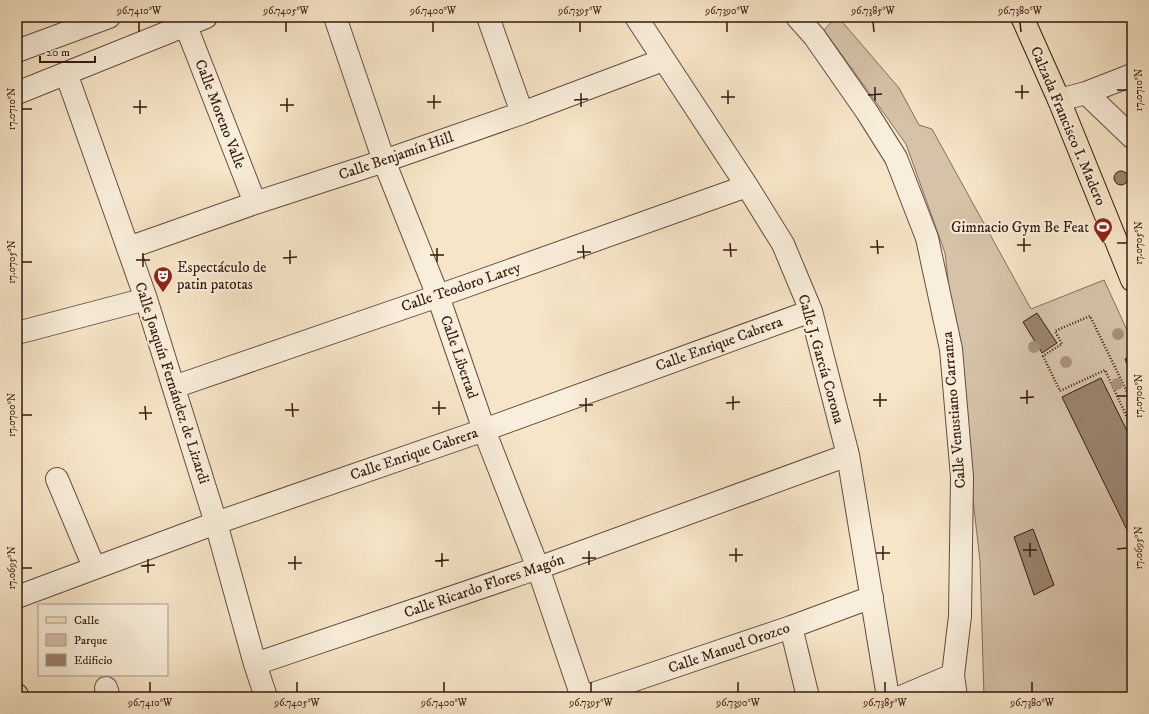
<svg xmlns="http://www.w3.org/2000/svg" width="1149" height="714" font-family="'IM FELL DW Pica',serif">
	<rect width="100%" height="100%" fill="#f6e5c7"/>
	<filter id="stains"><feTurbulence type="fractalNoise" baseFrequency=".005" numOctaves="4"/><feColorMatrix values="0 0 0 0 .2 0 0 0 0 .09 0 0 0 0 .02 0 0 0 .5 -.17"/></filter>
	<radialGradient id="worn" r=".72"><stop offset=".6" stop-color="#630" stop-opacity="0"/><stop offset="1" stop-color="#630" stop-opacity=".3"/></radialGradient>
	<path fill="#d5c2a8" stroke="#856e5c" d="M836 17H838L899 88 919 125 932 129 1031 309 1104 280 1132 341V697H984L980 561 945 253 906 144 824 30Z"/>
	<path fill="#99846f" stroke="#351a0f" d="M1114 178a7 7 0 1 1 14 0a7 7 0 1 1-14 0Z
		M1037 313 1057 343 1042 353 1023 322Z
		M1132 356V376L1125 359Z
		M1101 378 1132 441V540L1062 397Z
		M1033 529 1054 585 1034 595 1014 537Z"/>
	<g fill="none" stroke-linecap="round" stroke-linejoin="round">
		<defs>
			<path id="minor" d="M335 17 384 161 438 296 484 430 538 568 582 697
				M488 17 522 113
				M636 17 747 186 783 244 811 311 848 455 888 697
				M797 17 814 36 867 112 896 158 927 238 951 349 962 477 960 616 953 675 956 697
				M186 26 255 203
				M17 51 109 17
				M66 73 146 299 216 523 255 664 266 697
				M17 93 206 17
				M1086 93 1132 137
				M1059 100 1086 93 1132 75
				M128 248 255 203 384 161 522 113 663 60
				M17 333 146 299
				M174 387 438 296 747 186
				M57 479 94 567
				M17 597 216 523 484 430 811 311
				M791 627 808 697
				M255 664 538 568 848 455
				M106 688 109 697
				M584 697 791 627 872 597
				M901 697 953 675"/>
			<path id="major" d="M1022 17 1059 100 1132 280
				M17 695 18 697"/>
		</defs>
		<use href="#minor" stroke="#654d3d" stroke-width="24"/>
		<use href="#major" stroke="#351a0f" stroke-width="24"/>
		<path stroke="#351a0f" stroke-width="2.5" stroke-dasharray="1 2" stroke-linecap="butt" d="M1132 402 1090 316 1055 331 1062 344 1043 356 1060 391 1105 370 1132 428"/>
		<use href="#minor" stroke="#f9eedb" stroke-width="22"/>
		<use href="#major" stroke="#f6e5c7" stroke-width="22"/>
	</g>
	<g fill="#a6917b">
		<circle cx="1118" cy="334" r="6"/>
		<circle cx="1034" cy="347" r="6"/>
		<circle cx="1066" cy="362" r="6"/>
		<circle cx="1117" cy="384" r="6"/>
	</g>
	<path fill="none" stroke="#351a0f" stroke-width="1.5" d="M139 22V32M286 22V32M433 22V32M580 22V32M727 22V32M873 22 874 32M1020 22 1021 32M1022 85V99M875 87V101M728 90V104M1117 90H1127M1015 92H1029M581 93V107M434 95V109M868 95 882 94M721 97H735M287 98V112M140 100V114M574 100 588 99M427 102H441M280 105H294M133 107H147M22 109H32M1024 238V252M877 240 878 254M730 243 731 257M1117 243H1127M583 245 584 259M1017 245H1031M870 247H884M437 248V262M290 250V264M723 250H737M577 252H591M143 253V267M430 255H444M283 258 297 257M136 260H150M22 262H32M1027 390V404M880 393V407M733 396V410M1117 396H1127M586 398V412M1020 398 1034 397M873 400H887M439 401V415M292 403 293 417M726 403 740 402M579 405H593M145 406 146 420M432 408H446M285 410H299M139 413H152M22 415H32M1030 543V557M883 546V560M736 548V562M1117 549 1127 548M1023 550H1037M589 551V565M442 553V567M876 553H890M729 555H743M295 556V570M582 558H596M148 559V573M435 561 449 560M288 563H302M141 566 155 565M22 568H32M150 682V692M297 682V692M444 682V692M591 682V692M738 682V692M885 682V692M1032 682V692"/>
	<defs>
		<symbol id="stadium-pin" viewBox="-11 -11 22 30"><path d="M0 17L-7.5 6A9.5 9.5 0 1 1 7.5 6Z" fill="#8f2418" stroke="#f9eedb"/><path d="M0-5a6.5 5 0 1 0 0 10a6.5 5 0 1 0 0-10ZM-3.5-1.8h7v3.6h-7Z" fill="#fff"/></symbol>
		<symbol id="theatre-pin" viewBox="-11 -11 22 30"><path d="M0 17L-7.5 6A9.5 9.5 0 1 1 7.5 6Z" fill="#8f2418" stroke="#f9eedb"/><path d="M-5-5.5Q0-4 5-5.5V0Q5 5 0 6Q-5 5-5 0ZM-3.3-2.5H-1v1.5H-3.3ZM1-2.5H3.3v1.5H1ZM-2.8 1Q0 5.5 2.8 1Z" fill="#fff"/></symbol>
	</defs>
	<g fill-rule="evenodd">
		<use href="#stadium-pin" x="1092" y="216" width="22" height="30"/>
		<use href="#theatre-pin" x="152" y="265" width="22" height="30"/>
	</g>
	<g text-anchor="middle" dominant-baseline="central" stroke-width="4" stroke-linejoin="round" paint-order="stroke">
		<g font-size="15" fill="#351a0f" stroke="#f9eedb">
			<text transform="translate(220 114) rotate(69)">Calle Moreno Valle</text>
			<text transform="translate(1068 126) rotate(67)">Calzada Francisco I. Madero</text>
			<text transform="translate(396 156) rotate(-19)">Calle Benjamín Hill</text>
			<text transform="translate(461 287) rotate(-19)">Calle Teodoro Larey</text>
			<text transform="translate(719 344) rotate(-20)">Calle Enrique Cabrera</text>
			<text transform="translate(459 357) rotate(71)">Calle Libertad</text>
			<text transform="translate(821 359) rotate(74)">Calle J. García Corona</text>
			<text transform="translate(172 383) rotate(72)">Calle Joaquín Fernández de Lizardi</text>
			<text transform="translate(954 410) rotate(-95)">Calle Venustiano Carranza</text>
			<text transform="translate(414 454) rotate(-19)">Calle Enrique Cabrera</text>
			<text transform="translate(484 586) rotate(-19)">Calle Ricardo Flores Magón</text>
			<text transform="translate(729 648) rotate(-19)">Calle Manuel Orozco</text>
		</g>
		<g font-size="15" fill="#351a0f" stroke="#f9eedb" text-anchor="end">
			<text x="1089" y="227">Gimnacio Gym Be Feat</text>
			<text x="177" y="267" text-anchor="start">Espectáculo de<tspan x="177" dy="17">patin patotas</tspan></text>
		</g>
	</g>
	<rect width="1149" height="714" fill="none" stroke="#f6e5c7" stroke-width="44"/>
	<rect x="38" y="604" width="130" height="72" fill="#f9eedb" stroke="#ab9989"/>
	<rect x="46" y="617" width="20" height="6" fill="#f6e5c7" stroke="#ab9989"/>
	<text x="74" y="624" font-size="12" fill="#351a0f">Calle</text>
	<rect x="46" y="634" width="20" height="12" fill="#d5c2a8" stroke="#ab9989"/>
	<text x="74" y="644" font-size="12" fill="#351a0f">Parque</text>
	<rect x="46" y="654" width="20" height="12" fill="#99846f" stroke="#ab9989"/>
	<text x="74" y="664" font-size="12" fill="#351a0f">Edificio</text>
	<path d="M40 56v6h55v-6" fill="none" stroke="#351a0f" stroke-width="2"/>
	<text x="46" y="56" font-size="12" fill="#351a0f" stroke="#f9eedb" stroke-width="3" paint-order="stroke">20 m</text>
	<rect x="22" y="22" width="1105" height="670" fill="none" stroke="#351a0f" stroke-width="1.5"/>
	<g font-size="10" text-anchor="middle" fill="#351a0f">
		<text x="139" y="14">96.7410°W</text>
		<text x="286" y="14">96.7405°W</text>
		<text x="433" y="14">96.7400°W</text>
		<text x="580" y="14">96.7395°W</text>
		<text x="727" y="14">96.7390°W</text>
		<text x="873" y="14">96.7385°W</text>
		<text x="1020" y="14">96.7380°W</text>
		<text transform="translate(1138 90) rotate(-90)" y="4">17.0710°N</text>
		<text transform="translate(11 109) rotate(-90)" y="4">17.0710°N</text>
		<text transform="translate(1138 243) rotate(-90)" y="4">17.0705°N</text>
		<text transform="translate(11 262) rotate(-90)" y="4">17.0705°N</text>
		<text transform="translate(1138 396) rotate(-90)" y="4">17.0700°N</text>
		<text transform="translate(11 415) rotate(-90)" y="4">17.0700°N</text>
		<text transform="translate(1138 548) rotate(-90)" y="4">17.0695°N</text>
		<text transform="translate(11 568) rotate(-90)" y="4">17.0695°N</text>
		<text x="150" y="706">96.7410°W</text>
		<text x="297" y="706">96.7405°W</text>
		<text x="444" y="706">96.7400°W</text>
		<text x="591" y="706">96.7395°W</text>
		<text x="738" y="706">96.7390°W</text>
		<text x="885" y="706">96.7385°W</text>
		<text x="1032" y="706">96.7380°W</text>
	</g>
	<rect width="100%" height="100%" filter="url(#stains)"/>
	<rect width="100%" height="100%" fill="url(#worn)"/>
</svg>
